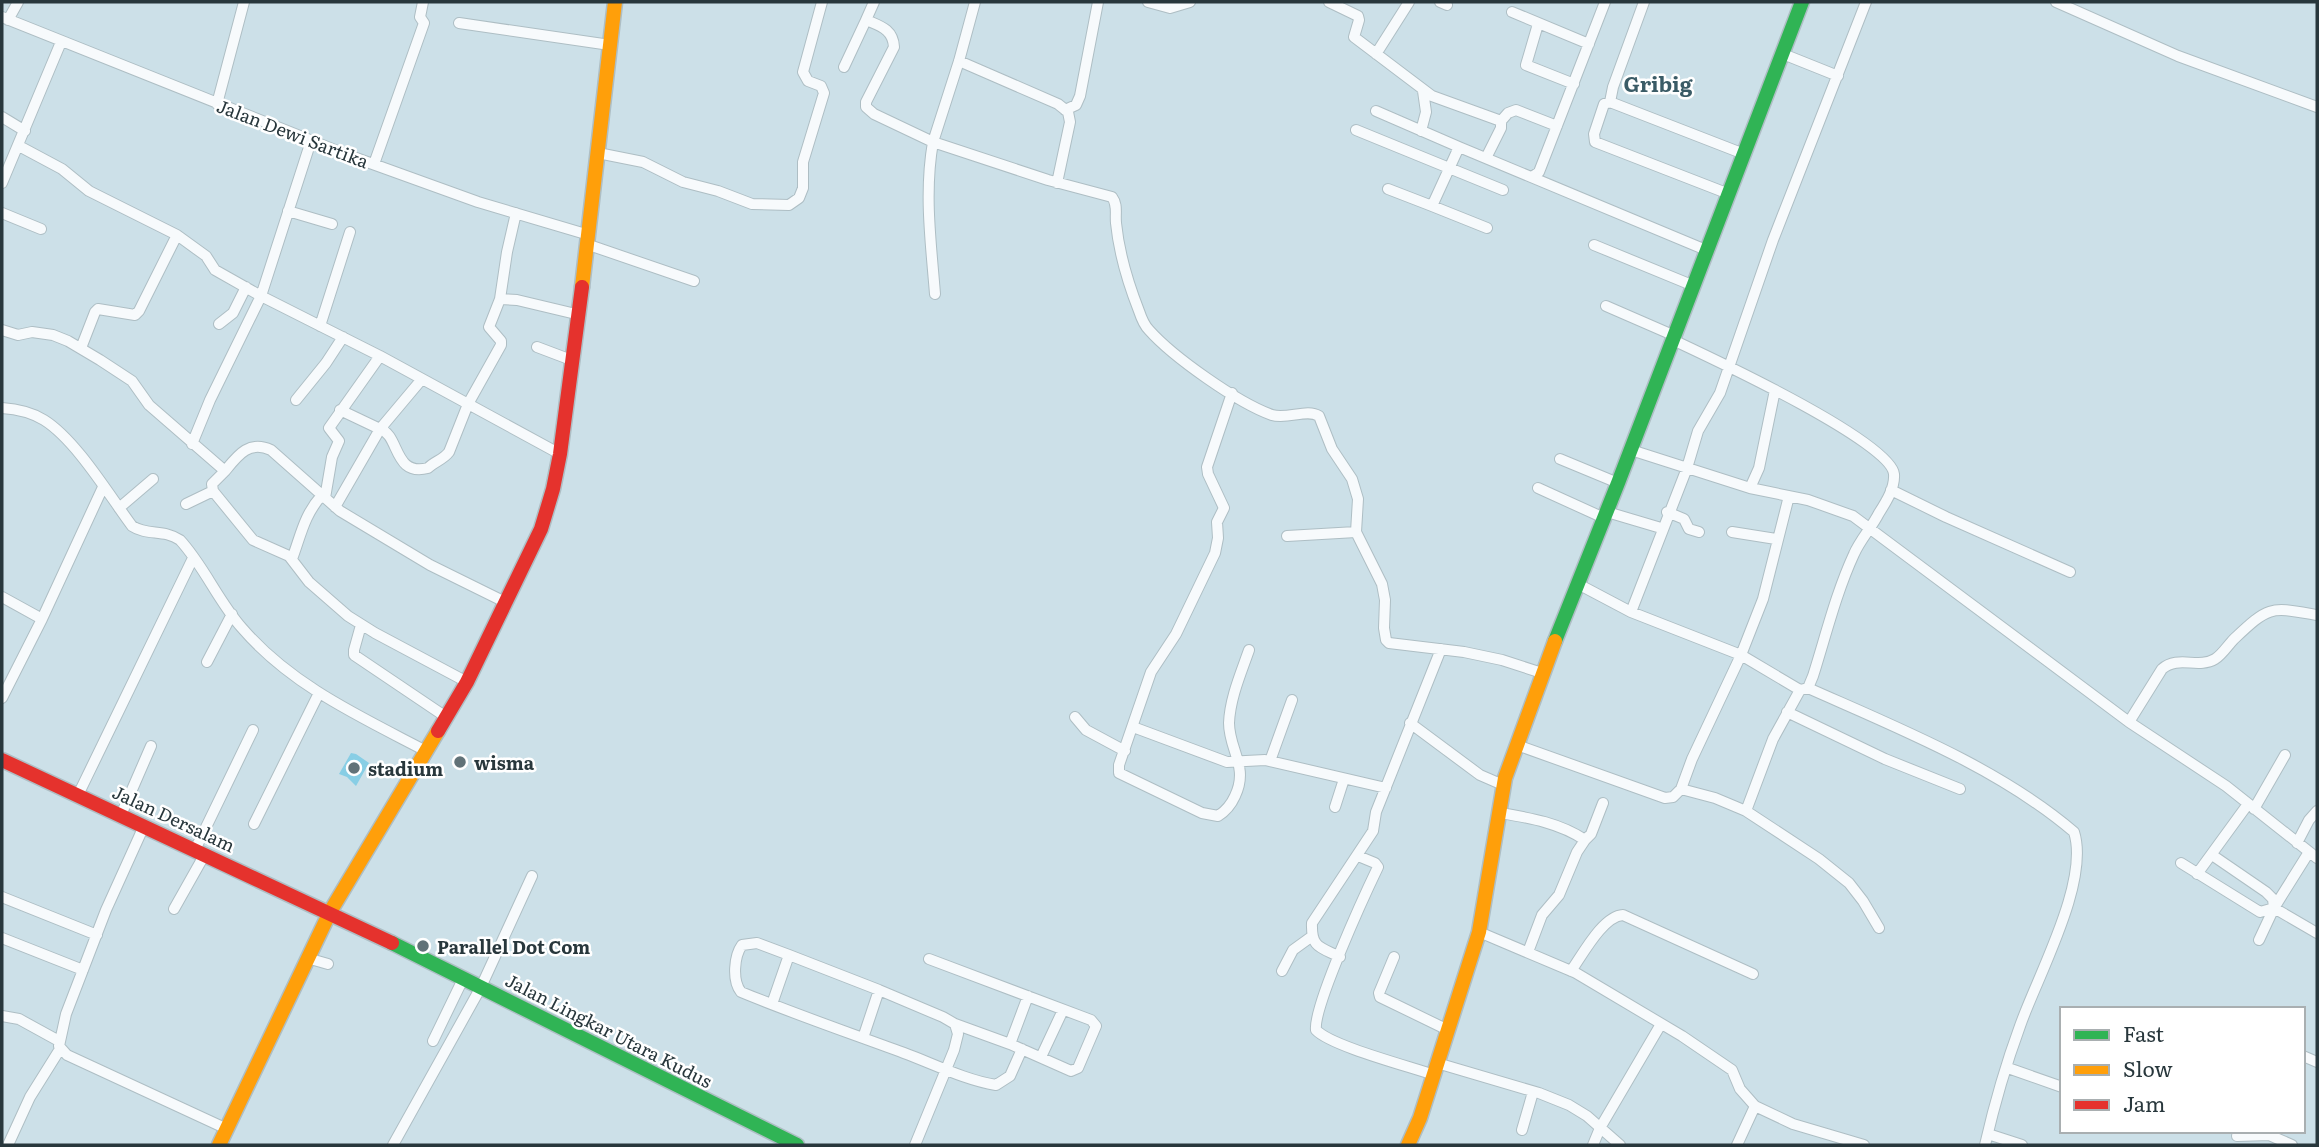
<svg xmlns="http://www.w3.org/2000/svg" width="2319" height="1147" font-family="Literata,serif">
	<rect width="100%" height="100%" fill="#cce0e8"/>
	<path fill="#88cee5" d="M351 753 356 754 369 763 356 786 347 777 339 774Z"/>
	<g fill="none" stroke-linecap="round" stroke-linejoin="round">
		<defs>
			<path id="street" d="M874 2 866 20C880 26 893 29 894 47L866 102V107L874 114 933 142C924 193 931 243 935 294
				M975 2 959 61 933 142 1048 180 1112 197C1118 205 1115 213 1116 223 1119 253 1128 283 1139 311 1141 317 1144 325 1149 330 1173 357 1238 403 1272 415 1287 420 1307 408 1319 416L1332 449 1352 479 1358 499 1356 532 1382 584 1385 600 1384 628 1386 640 1389 643 1464 652 1502 660 1542 673
				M1148 2 1170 8 1190 2
				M1329 2 1358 16 1359 20 1354 37 1432 96 1501 121V128L1486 158
				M1440 2 1447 5
				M2056 2 2178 56 2317 107
				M1512 12 1589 44
				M2 17 345 154 478 202 589 235
				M8 20 18 2
				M459 23 610 45
				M1538 24 1526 65 1574 84
				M1376 54 1409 2
				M1783 54 1838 76
				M959 61 1058 104 1068 112 1070 122 1057 183
				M844 67 866 20
				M1610 102 1613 87 1644 2
				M217 104 244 2
				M1065 110 1076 105 1080 96 1098 2
				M1376 111 1459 147
				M2 117 25 131
				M1501 121 1508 113 1516 110 1557 126
				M1356 130 1503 190
				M1421 131 1426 112 1423 91
				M19 146 62 169 89 191 177 235 206 256 215 270 261 296 380 356 560 454
				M598 153 643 162 683 182 718 191 752 204 789 205 799 198 803 188V162L824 93 821 86 808 81 803 72 822 2
				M374 164 424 23 420 17 423 2
				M1532 177 1539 172 1605 2
				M2 183 61 42
				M1388 189 1432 206 1459 147 1706 250
				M1729 194 1595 142 1594 134 1604 104 1610 102 1744 154
				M1432 206 1487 228
				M288 211 332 224
				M2 213 41 229
				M589 245 694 281
				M1594 245 1694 286
				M500 299 507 252 516 213
				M1606 306 1675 336
				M219 324 233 313 246 287
				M320 326 350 232
				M2 330 18 335 32 332 53 335 68 341 100 360 132 381 149 405 225 471 212 484 213 491 253 540 289 556 309 582 348 616 375 633 467 682
				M537 347 574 361
				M81 348 95 312 98 309 135 315 139 311 177 235
				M1232 393 1207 467 1208 474 1224 508 1217 522 1218 538 1215 553 1176 634 1151 672 1119 765V773L1202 813 1218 816C1226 811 1231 805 1235 796 1249 767 1229 750 1229 723 1230 698 1241 673 1249 650
				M296 400 326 363 343 337
				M2 408C17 409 31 412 44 420 76 440 109 495 132 526 147 536 164 529 180 540 204 566 218 601 242 628 291 685 359 716 424 750
				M340 410 380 429 422 379
				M192 444 210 400 261 296 311 141
				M1631 450 1750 488 1808 500 1853 516 2129 722 2226 786 2317 858
				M1560 459 1618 483
				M225 471C238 455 249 440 271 450L340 511 430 565 507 603
				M1538 488 1604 518
				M1750 488 1759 468 1775 390
				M1891 490 1946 517 2070 572
				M325 498 332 457 339 441 329 428 380 356
				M186 504 213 491
				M335 507 380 429C400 435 393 477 428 468 435 461 443 460 449 452L468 404 501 345V341L489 327 500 299 517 300 580 315
				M119 508 153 479
				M1607 512 1661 528
				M1667 512 1684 519 1689 529 1699 532
				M1732 532 1776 539
				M1287 536 1356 532
				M292 559C301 535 304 515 322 495
				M1578 584 1631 612 1741 655 1800 690 1808 688 1813 676C1826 635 1836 593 1854 554 1860 540 1872 527 1879 513 1886 502 1895 488 1894 474 1891 441 1707 356 1673 340
				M2 597 42 619
				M1631 612 1687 468 1698 431 1720 393 1773 240 1866 2
				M361 625 354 650V655L446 717
				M207 662 232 614
				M1808 688C1898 728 1999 768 2074 832 2090 882 2037 977 2020 1026 2006 1064 1994 1106 1985 1145
				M2 698 42 619 103 487
				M1787 712 1885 759 1960 789
				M1075 717 1086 730 1125 751
				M2129 722 2162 669C2178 655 2198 669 2215 659 2222 655 2228 645 2234 639 2270 605 2270 607 2317 615
				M1410 723 1480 775 1503 785
				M1133 727 1227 762 1265 760 1386 788
				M1517 745 1665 798 1673 797 1681 789 1692 759 1741 655 1763 599 1789 496
				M1270 761 1292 700
				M1681 789 1715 798 1746 811 1819 859 1849 883 1863 901 1879 928
				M78 795 193 558
				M1335 807 1344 779
				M2254 809 2285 755
				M1746 811 1773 739 1800 690
				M1501 813C1530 818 1560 823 1585 840L1577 852 1559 895 1542 915 1528 952
				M121 815 151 746
				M254 824 319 693
				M144 826 106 910 66 1014 59 1046 67 1055 227 1129
				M1585 840 1591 834 1603 803
				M2297 843 2309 820 2317 811
				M195 850 253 730
				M2212 855 2266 892 2273 899 2274 908
				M1358 856 1375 863 1378 867C1365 894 1313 1007 1316 1030 1331 1046 1408 1066 1434 1075
				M2181 863 2260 912 2274 908 2317 933
				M2197 874 2248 804
				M2 897 97 935
				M174 909 205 854
				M1479 932 1576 973 1682 1036 1732 1070 1740 1089 1755 1106 1793 1124 1864 1145
				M2 938 83 970
				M2259 940 2274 908 2309 852
				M1340 957C1320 947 1311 948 1312 923L1373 831 1376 812 1441 649
				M1394 957 1379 993 1380 997 1448 1030
				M307 958 328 964
				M929 959 1091 1020 1096 1026 1078 1068 1071 1071 1010 1044 955 1024
				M1282 971 1293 950 1311 937
				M1571 971C1583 954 1603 916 1623 915L1753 974
				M772 1004 789 955
				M2 1016 19 1019 59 1041
				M863 1038 879 990
				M433 1041 463 979
				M1010 1044 1028 996
				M2303 1056 2317 1062
				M1041 1057 1063 1010
				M1437 1063 1539 1093 1569 1105 1587 1116 1620 1145
				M2008 1068 2062 1087
				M1522 1130 1533 1092
				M1988 1134 2022 1145
				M2237 1136 2269 1135 2292 1145
				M8 1145 30 1097 60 1049
				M393 1145 481 987 532 876
				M915 1145 954 1050 958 1034 955 1024 943 1017 879 990 789 955 757 943 742 945C734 956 732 981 741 992 794 1014 850 1033 904 1053 934 1064 965 1080 996 1085L1010 1076 1022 1049
				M1593 1145 1600 1128 1661 1024
				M1737 1145 1755 1106"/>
			<path id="fast" d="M1555 641 1618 483 1802 2
				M392 943 797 1145"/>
			<path id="slow" d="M582 287 615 2
				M219 1145 330 912 438 731
				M1408 1145 1420 1118 1479 932 1505 778 1555 641"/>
			<path id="jam" d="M438 731 467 682 541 529 553 489 560 454 582 287
				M2 760 392 943"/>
		</defs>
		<use href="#street" stroke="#aebec4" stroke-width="12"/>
		<use href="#fast" stroke="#aebec4" stroke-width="17"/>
		<use href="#slow" stroke="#aebec4" stroke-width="17"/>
		<use href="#jam" stroke="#aebec4" stroke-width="17"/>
		<use href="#street" stroke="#f7fafc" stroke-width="10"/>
		<use href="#fast" stroke="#30b455" stroke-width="14"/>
		<use href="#slow" stroke="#ff9f0a" stroke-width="14"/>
		<use href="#jam" stroke="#e5322d" stroke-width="14"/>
	</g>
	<g fill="#617278" stroke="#fff" stroke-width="2.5">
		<circle cx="460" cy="762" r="7"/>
		<circle cx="354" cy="768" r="7"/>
		<circle cx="423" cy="946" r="7"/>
	</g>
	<g text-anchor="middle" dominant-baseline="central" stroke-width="5" stroke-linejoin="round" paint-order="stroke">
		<g font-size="18" fill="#28373c" stroke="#fff">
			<text transform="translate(293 133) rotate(21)">Jalan Dewi Sartika</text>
			<text transform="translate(174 818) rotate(25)">Jalan Dersalam</text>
			<text transform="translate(609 1030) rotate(27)">Jalan Lingkar Utara Kudus</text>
		</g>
		<g font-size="18" font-weight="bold" fill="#28373c" stroke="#fff" text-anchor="start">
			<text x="474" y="762">wisma</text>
			<text x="368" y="768">stadium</text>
			<text x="437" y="946">Parallel Dot Com</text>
		</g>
		<g font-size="21" font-weight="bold" fill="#3a5b66" stroke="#fff">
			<text x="1658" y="82">Gribig</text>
		</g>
	</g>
	<rect width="2319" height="1147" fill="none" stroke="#28373c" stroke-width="7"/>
	<rect x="2060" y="1007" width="245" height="126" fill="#ffffff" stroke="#a9afb1" stroke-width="2"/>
	<rect x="2074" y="1030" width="35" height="10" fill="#30b455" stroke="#a9afb1" stroke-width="2"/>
	<text x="2123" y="1042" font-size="21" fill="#28373c">Fast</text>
	<rect x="2074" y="1065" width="35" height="10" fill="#ff9f0a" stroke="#a9afb1" stroke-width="2"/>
	<text x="2123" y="1077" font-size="21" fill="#28373c">Slow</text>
	<rect x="2074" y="1100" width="35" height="10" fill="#e5322d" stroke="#a9afb1" stroke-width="2"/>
	<text x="2123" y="1112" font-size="21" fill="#28373c">Jam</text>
</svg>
